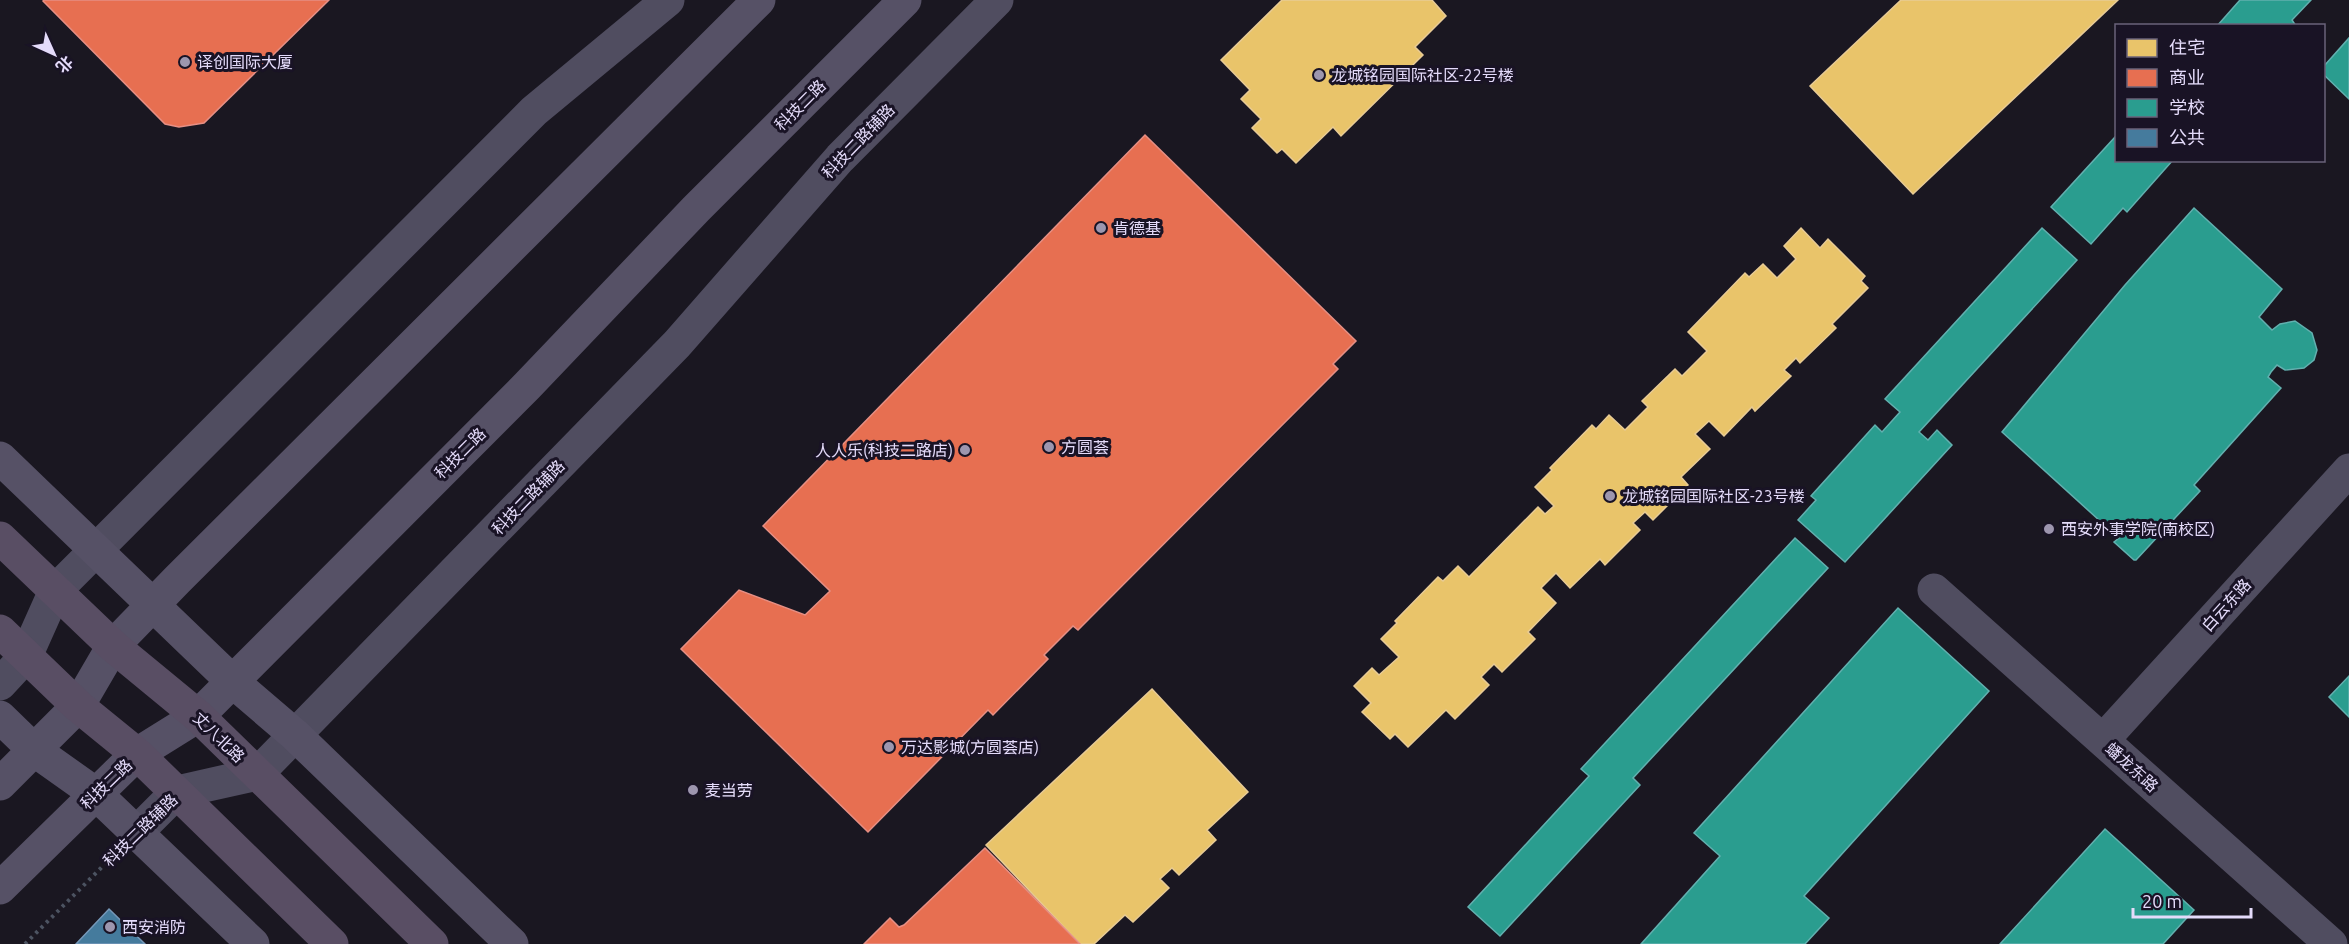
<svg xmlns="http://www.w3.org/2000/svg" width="2349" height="944" font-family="Ubuntu,'Noto Sans SC',sans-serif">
	<rect width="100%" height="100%" fill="#1a1721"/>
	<path fill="#e9c46a" stroke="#e8cb95" stroke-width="1.5" d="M1282 0H1432L1446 16 1415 47 1423 55 1341 136 1333 127 1296 163 1282 149 1277 153 1252 128 1261 119 1241 99 1250 90 1221 60Z
		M1901 0H2118L1913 194 1810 86Z
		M1801 228 1820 248 1828 239 1865 276 1861 281 1868 288 1832 324 1836 328 1800 363 1796 358 1784 370 1791 376 1755 411 1752 407 1724 436 1709 421 1695 434 1710 449 1681 477 1688 485 1653 520 1645 512 1633 523 1640 530 1605 565 1600 559 1570 588 1556 573 1541 588 1556 603 1528 632 1535 639 1502 672 1494 664 1481 677 1489 685 1455 719 1446 710 1408 747 1395 734 1390 739 1362 712 1371 703 1354 686 1372 668 1379 675 1399 657 1381 639 1397 623 1395 621 1438 577 1443 581 1458 566 1469 577 1538 507 1545 514 1554 506 1535 487 1552 470 1550 468 1592 425 1596 429 1609 415 1625 430 1648 407 1642 401 1675 369 1682 376 1707 351 1688 332 1745 273 1749 277 1763 264 1777 278 1796 259 1784 246Z
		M1152 689 1248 792 1207 830 1216 840 1179 875 1172 868 1160 879 1169 888 1133 922 1125 915 1094 944H1080L986 845Z"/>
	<path fill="#e76f51" stroke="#e68f84" stroke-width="1.5" d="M44 0H329L204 123 179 127 165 124 43 1Z
		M1145 135 1356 341 1333 364 1338 369 1078 630 1073 626 1044 655 1048 659 993 715 988 710 868 832 681 649 739 590 805 615 830 591 763 526Z
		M985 848 1080 944H864L890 918 899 927 904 925Z"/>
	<path fill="#2a9d8f" stroke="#62b0af" stroke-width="1.5" d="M2240 0H2311L2292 20 2296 26H2217Z
		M2349 38V99L2324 75V66Z
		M2116 136V160H2173L2127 212 2123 208 2091 244 2051 207Z
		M2194 208 2282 289 2259 317 2272 330 2280 324 2295 321 2312 333 2317 350 2314 360 2304 368 2285 370 2277 365 2271 372 2268 377 2281 388 2194 485 2200 491 2136 560H2134L2114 542 2119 538 2111 531 2002 432 2125 285Z
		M2042 228 2077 260 1919 432 1928 440 1937 430 1952 445 1845 562 1798 520 1816 500 1811 496 1875 425 1882 432 1900 412 1885 399Z
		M1795 538 1828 568 1633 778 1640 785 1500 936 1468 907 1589 776 1581 769Z
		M1898 608 1989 691 1804 896 1829 918 1805 944H1641L1720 856 1694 833Z
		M2349 676V717L2329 697Z
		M2105 829 2194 910 2163 944H2000Z"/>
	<path fill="#457b9d" stroke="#7598b9" stroke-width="1.5" d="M109 909 145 944H76Z"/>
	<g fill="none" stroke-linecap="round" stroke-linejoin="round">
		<path stroke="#4c5361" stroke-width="4" stroke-dasharray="3 4.5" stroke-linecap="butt" d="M25 944 111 858"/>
		<path stroke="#504d60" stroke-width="33" d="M1934 590 2331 944
			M0 684 26 656 55 591 534 111 668 0
			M2103 740 2349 470
			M137 832 177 792 257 774 677 344 840 158 997 0"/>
		<path stroke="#565166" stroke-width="33" d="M0 458 233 682 295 735 512 944
			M0 717 34 750 96 794 253 944
			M0 784 78 706 113 646 177 580 759 0
			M0 888 137 754 198 716 527 386 696 209 905 0"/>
		<path stroke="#594e64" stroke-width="33" d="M0 538 113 646 198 716 432 944
			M0 631 78 706 137 754 332 944"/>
	</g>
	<g fill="#9d96ae" stroke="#191325" stroke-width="2">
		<circle cx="185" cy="62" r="6"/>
		<circle cx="1319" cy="75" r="6"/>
		<circle cx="1101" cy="228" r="6"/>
		<circle cx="1049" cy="447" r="6"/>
		<circle cx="965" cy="450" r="6"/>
		<circle cx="1610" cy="496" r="6"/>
		<circle cx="2049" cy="529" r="6"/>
		<circle cx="889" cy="747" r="6"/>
		<circle cx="693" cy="790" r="6"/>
		<circle cx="110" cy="927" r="6"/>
	</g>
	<g text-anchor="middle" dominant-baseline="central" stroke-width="6" stroke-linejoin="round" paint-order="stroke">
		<g font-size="16" fill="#e4dbfa" stroke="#191325" text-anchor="start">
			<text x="197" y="62">译创国际大厦</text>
			<text x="1331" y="75">龙城铭园国际社区-22号楼</text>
			<text x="1113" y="228">肯德基</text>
			<text x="1061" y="447">方圆荟</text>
			<text x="953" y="450" text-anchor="end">人人乐(科技二路店)</text>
			<text x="1622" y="496">龙城铭园国际社区-23号楼</text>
			<text x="2061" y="529">西安外事学院(南校区)</text>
			<text x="901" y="747">万达影城(方圆荟店)</text>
			<text x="705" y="790">麦当劳</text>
			<text x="122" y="927">西安消防</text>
		</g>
		<g font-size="16" fill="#e4dbfa" stroke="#191325">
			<text transform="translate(800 105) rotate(-45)">科技二路</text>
			<text transform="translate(858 141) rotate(-46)">科技二路辅路</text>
			<text transform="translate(460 453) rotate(-45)">科技二路</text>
			<text transform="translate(528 497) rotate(-46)">科技二路辅路</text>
			<text transform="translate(2226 605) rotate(-48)">白云东路</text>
			<text transform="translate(219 737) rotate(44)">丈八北路</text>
			<text transform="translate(2132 767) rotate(42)">蟠龙东路</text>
			<text transform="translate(106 784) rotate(-44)">科技二路</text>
			<text transform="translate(140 830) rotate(-44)">科技二路辅路</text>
		</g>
	</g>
	<rect x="2115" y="24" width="210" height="138" fill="#191325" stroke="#6a637a" stroke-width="1.5"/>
	<rect x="2127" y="39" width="30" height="18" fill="#e9c46a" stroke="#6a637a" stroke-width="1.5"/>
	<text x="2169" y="54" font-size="18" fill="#e4dbfa">住宅</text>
	<rect x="2127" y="69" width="30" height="18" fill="#e76f51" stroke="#6a637a" stroke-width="1.5"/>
	<text x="2169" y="84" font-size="18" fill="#e4dbfa">商业</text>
	<rect x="2127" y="99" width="30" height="18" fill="#2a9d8f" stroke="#6a637a" stroke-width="1.5"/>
	<text x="2169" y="114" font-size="18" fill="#e4dbfa">学校</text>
	<rect x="2127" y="129" width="30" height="18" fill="#457b9d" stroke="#6a637a" stroke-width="1.5"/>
	<text x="2169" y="144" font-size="18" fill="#e4dbfa">公共</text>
	<g transform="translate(54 54) rotate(135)" stroke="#191325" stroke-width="4.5" paint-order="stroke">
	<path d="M0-4.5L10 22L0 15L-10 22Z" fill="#e4dbfa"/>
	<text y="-9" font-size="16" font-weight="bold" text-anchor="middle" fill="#e4dbfa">北</text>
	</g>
	<path d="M2133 908v9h118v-9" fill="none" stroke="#e4dbfa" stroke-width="3"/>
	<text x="2142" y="908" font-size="18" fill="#e4dbfa" stroke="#191325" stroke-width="4.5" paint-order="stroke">20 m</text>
</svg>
